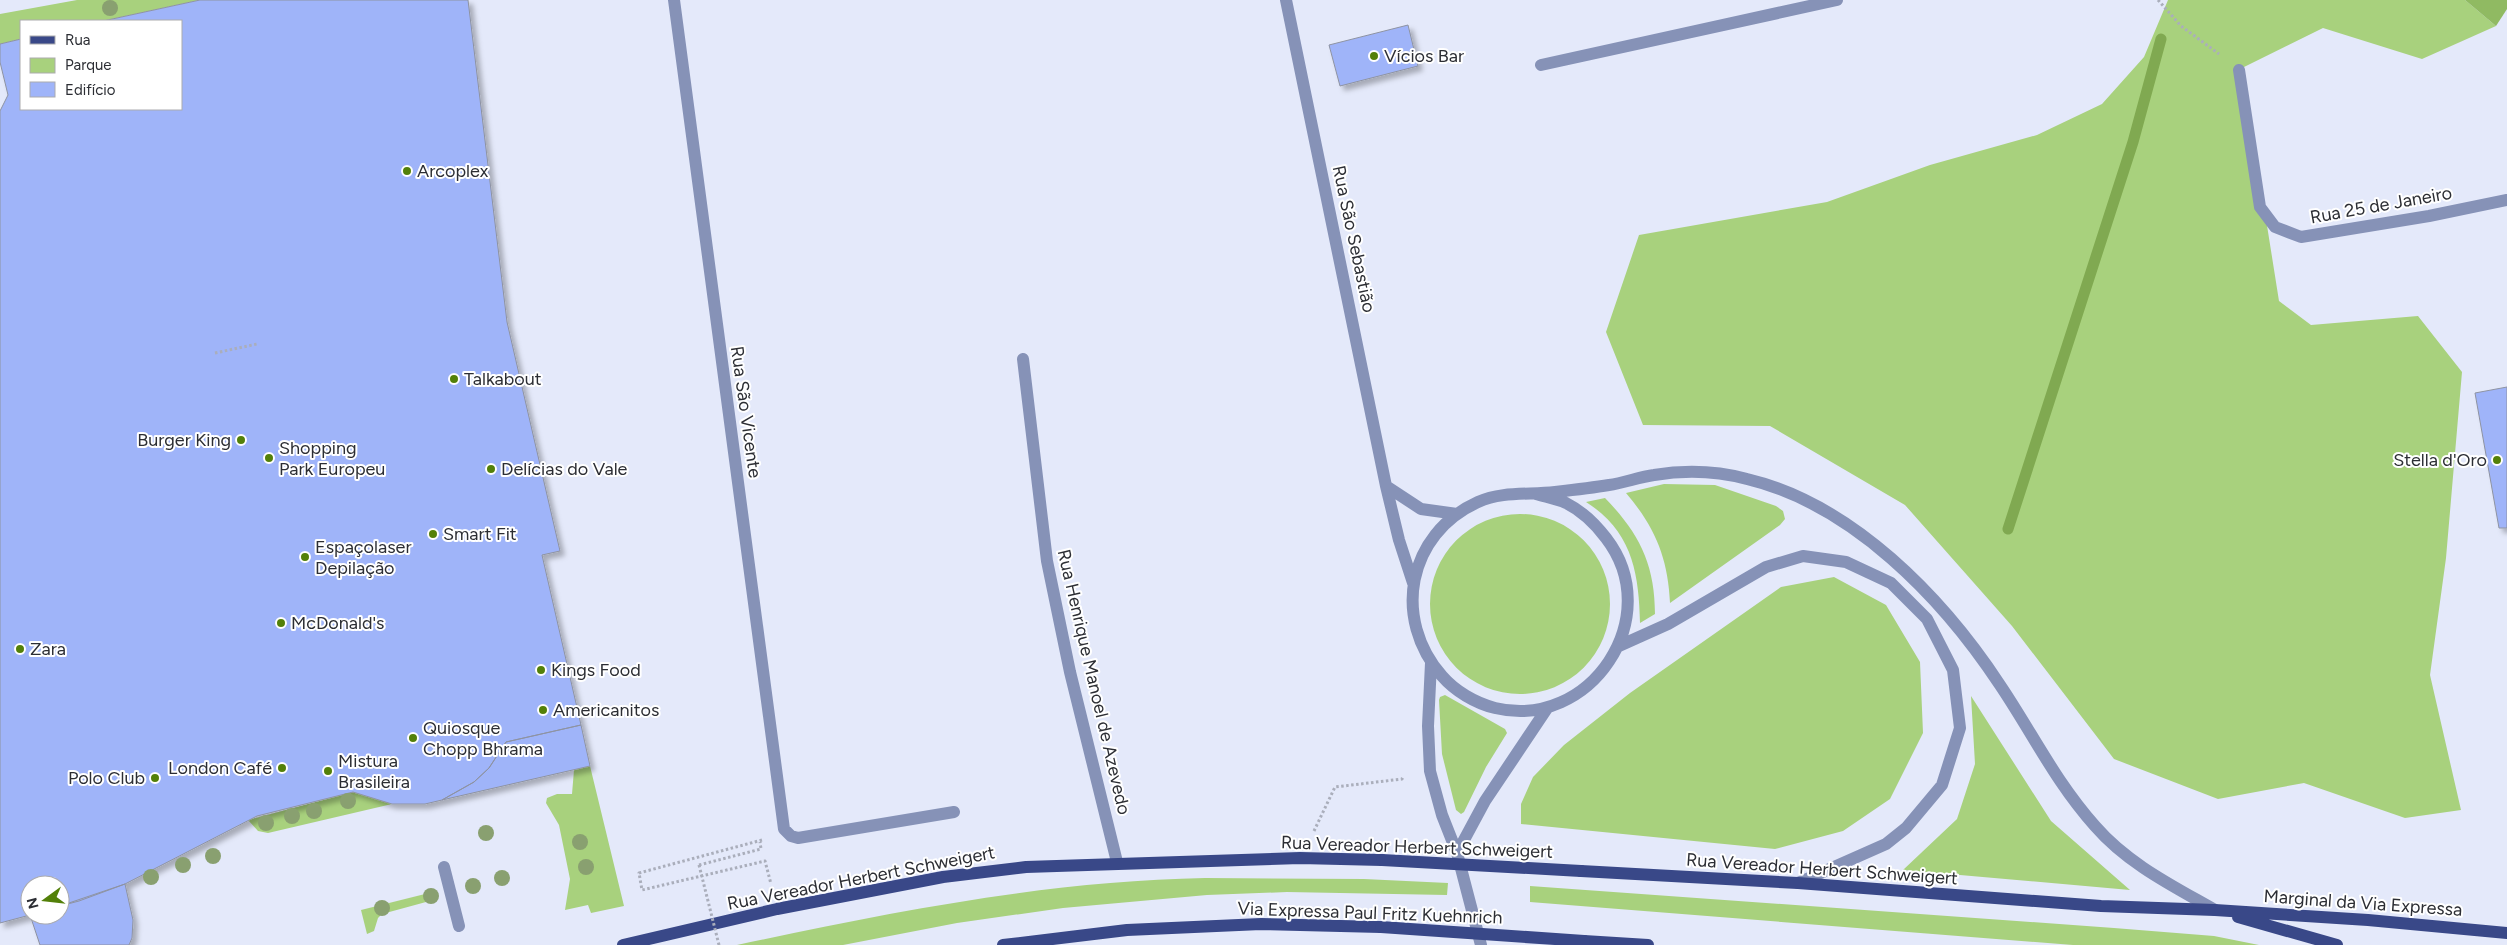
<svg xmlns="http://www.w3.org/2000/svg" width="2507" height="945" font-family="Figtree,sans-serif">
	<defs>
		<filter id="shadow"><feDropShadow dx="4.5" dy="4.5" stdDeviation="2.5" flood-color="#0004"/></filter>
	</defs>
	<rect width="100%" height="100%" fill="#e4e9fa"/>
	<path fill="#a8d17d" d="M77 0H200L103 21H21V39L0 44V14Z
		M2168 0H2465L2496 26 2422 59 2323 28 2242 68 2279 301 2311 325 2418 316 2462 372 2446 558 2430 675 2461 810 2405 818 2304 783 2218 799 2114 759 2012 626 1905 505 1770 426 1643 425 1606 332 1639 235 1827 202 1930 165 2037 135 2102 104 2144 57Z
		M1664 484 1715 485 1776 506 1783 511 1785 519 1780 525 1670 603C1668 558 1655 527 1626 493Z
		M1605 498C1639 533 1655 564 1655 614L1640 623C1639 573 1632 531 1586 502Z
		M1430 604a90 90 0 1 1 180 0a90 90 0 1 1-180 0Z
		M1834 577 1886 605 1920 662 1923 733 1890 799 1843 831 1775 849 1521 824V804L1533 777 1564 745 1630 693 1781 587Z
		M1445 695 1505 729 1507 733 1486 767 1464 812 1461 814 1456 810 1442 754 1439 700 1440 697Z
		M1971 696 2051 821 2130 890 1903 870 1957 819 1975 764Z
		M590 766 624 906 591 913 588 905 565 910 570 879 559 825 546 803 547 798 557 794H572L574 770Z
		M353 792 392 804 268 833 258 831 248 820Z
		M1205 878 1364 879 1448 883 1447 895 1287 892 1207 895 1063 908 957 923 843 945H737C891 912 1047 881 1205 878Z
		M1530 886 2114 928 2214 936 2259 945H2073L1530 902Z
		M433 892 437 894V899L382 914 378 918 374 931 367 934 361 910Z"/>
	<path fill="#90ba62" d="M2465 0H2507V9L2496 26Z"/>
	<g fill="none" stroke-linecap="round" stroke-linejoin="round">
		<path stroke="#80a951" stroke-width="11" d="M2008 529 2133 142 2161 39"/>
	</g>
	<path fill="#9fb4f9" stroke="#8e93a2" filter="url(#shadow)" d="M200 0H468L507 322 560 551 542 555 581 725 506 742 489 768 474 782 442 800 425 804H392L353 792 257 816 125 884 79 901 60 906V885H30V915L0 923V111L8 95 0 62V44L21 39V109H181V21H103Z
		M1408 25 1418 66 1340 86 1329 45Z
		M2507 387V528H2499L2475 393Z
		M581 725 590 766 442 800 474 782 489 768 506 742Z
		M125 884 133 920 132 938 129 945H40L30 915H60V906Z"/>
	<g fill="none" stroke-linecap="round" stroke-linejoin="round">
		<path stroke="#aaaebb" stroke-width="3" stroke-dasharray="2.5 2.5" stroke-linecap="butt" d="M2158 0 2181 26 2219 54
			M215 353 257 344
			M1314 831 1335 787 1402 779 1403 777
			M762 840 639 873 642 890 765 861 771 884
			M699 865 761 849 760 842"/>
		<path stroke="#8692b7" stroke-width="12" d="M674 0 784 829 791 836 798 838 954 812
			M1286 0 1386 486 1399 540 1413 583
			M1541 65 1837 0
			M2239 70 2260 207 2275 227 2301 237 2429 216 2507 200
			M1023 359 1047 561 1070 672 1117 862
			M1386 486 1421 509 1457 514
			M1536 494C1546 497 1557 499 1566 503 1582 511 1596 525 1606 538 1667 617 1590 731 1495 708 1475 703 1455 691 1442 676 1392 619 1407 534 1478 502 1502 491 1529 495 1555 492 1573 490 1591 488 1609 485 1624 483 1639 477 1654 475 1684 470 1717 471 1747 479 1852 504 1942 597 2000 685 2033 734 2055 781 2095 826 2128 864 2173 886 2215 910
			M1619 646 1668 624 1766 567 1803 556 1846 562 1891 583 1927 619 1953 670 1960 728 1942 785 1906 828 1886 844 1798 883
			M1431 663 1428 726 1430 771 1442 815 1457 853 1481 945
			M1457 853 1485 801 1548 707
			M444 867 459 926"/>
		<path stroke="#394888" stroke-width="12" d="M1581 871 1798 883 2101 906 2215 910 2368 920 2507 933
			M2238 917 2337 945
			M1584 941 1648 945
			M623 945 777 909 943 877 1026 867 1300 858 1382 860
			M1003 945 1127 930 1261 924 1381 927"/>
		<path stroke="#aaaebb" stroke-width="3" stroke-dasharray="2.5 2.5" stroke-linecap="butt" d="M699 865 719 945"/>
		<path stroke="#394888" stroke-width="12" d="M1382 860 1581 871
			M1381 927 1584 941"/>
	</g>
	<g fill="#89a070">
		<circle cx="110" cy="8" r="8"/>
		<circle cx="348" cy="801" r="8"/>
		<circle cx="314" cy="811" r="8"/>
		<circle cx="292" cy="816" r="8"/>
		<circle cx="266" cy="823" r="8"/>
		<circle cx="486" cy="833" r="8"/>
		<circle cx="580" cy="842" r="8"/>
		<circle cx="213" cy="856" r="8"/>
		<circle cx="183" cy="865" r="8"/>
		<circle cx="586" cy="867" r="8"/>
		<circle cx="151" cy="877" r="8"/>
		<circle cx="502" cy="878" r="8"/>
		<circle cx="473" cy="886" r="8"/>
		<circle cx="431" cy="896" r="8"/>
		<circle cx="382" cy="908" r="8"/>
	</g>
	<g fill="#538009" stroke="#fff" stroke-width="2">
		<circle cx="1374" cy="56" r="5"/>
		<circle cx="407" cy="171" r="5"/>
		<circle cx="454" cy="379" r="5"/>
		<circle cx="241" cy="440" r="5"/>
		<circle cx="269" cy="458" r="5"/>
		<circle cx="2497" cy="460" r="5"/>
		<circle cx="491" cy="469" r="5"/>
		<circle cx="433" cy="534" r="5"/>
		<circle cx="305" cy="557" r="5"/>
		<circle cx="281" cy="623" r="5"/>
		<circle cx="20" cy="649" r="5"/>
		<circle cx="541" cy="670" r="5"/>
		<circle cx="543" cy="710" r="5"/>
		<circle cx="413" cy="738" r="5"/>
		<circle cx="282" cy="768" r="5"/>
		<circle cx="328" cy="771" r="5"/>
		<circle cx="155" cy="778" r="5"/>
	</g>
	<g text-anchor="middle" dominant-baseline="central" stroke-width="4" stroke-linejoin="round" paint-order="stroke">
		<g font-size="18" fill="#2c2e34" stroke="#fff" text-anchor="start">
			<text x="1384" y="56">Vícios Bar</text>
			<text x="417" y="171">Arcoplex</text>
			<text x="464" y="379">Talkabout</text>
			<text x="231" y="440" text-anchor="end">Burger King</text>
			<text x="279" y="448">Shopping<tspan x="279" dy="21">Park Europeu</tspan></text>
			<text x="2487" y="460" text-anchor="end">Stella d'Oro</text>
			<text x="501" y="469">Delícias do Vale</text>
			<text x="443" y="534">Smart Fit</text>
			<text x="315" y="547">Espaçolaser<tspan x="315" dy="21">Depilação</tspan></text>
			<text x="291" y="623">McDonald's</text>
			<text x="30" y="649">Zara</text>
			<text x="551" y="670">Kings Food</text>
			<text x="553" y="710">Americanitos</text>
			<text x="423" y="728">Quiosque<tspan x="423" dy="21">Chopp Bhrama</tspan></text>
			<text x="338" y="761">Mistura<tspan x="338" dy="21">Brasileira</tspan></text>
			<text x="272" y="768" text-anchor="end">London Café</text>
			<text x="145" y="778" text-anchor="end">Polo Club</text>
		</g>
		<g font-size="18" fill="#2c2e34" stroke="#fff">
			<text transform="translate(2381 205) rotate(-10)">Rua 25 de Janeiro</text>
			<text transform="translate(1354 239) rotate(78)">Rua São Sebastião</text>
			<text transform="translate(746 412) rotate(82)">Rua São Vicente</text>
			<text transform="translate(1094 682) rotate(77)">Rua Henrique Manoel de Azevedo</text>
			<text transform="translate(1417 847) rotate(2)">Rua Vereador Herbert Schweigert</text>
			<text transform="translate(1822 869) rotate(4)">Rua Vereador Herbert Schweigert</text>
			<text transform="translate(861 878) rotate(-11)">Rua Vereador Herbert Schweigert</text>
			<text transform="translate(2363 903) rotate(4)">Marginal da Via Expressa</text>
			<text transform="translate(1370 913) rotate(2)">Via Expressa Paul Fritz Kuehnrich</text>
		</g>
	</g>
	<rect x="20" y="20" width="162" height="90" fill="#ffffff" stroke="#ababae"/>
	<rect x="30" y="36" width="25" height="8" fill="#394888" stroke="#ababae"/>
	<text x="65" y="45" font-size="15" fill="#2c2e34">Rua</text>
	<rect x="30" y="58" width="25" height="15" fill="#a8d17d" stroke="#ababae"/>
	<text x="65" y="70" font-size="15" fill="#2c2e34">Parque</text>
	<rect x="30" y="82" width="25" height="15" fill="#9fb4f9" stroke="#ababae"/>
	<text x="65" y="95" font-size="15" fill="#2c2e34">Edifício</text>
	<g transform="translate(45 900) rotate(255)"><circle r="24" fill="#ffffff" stroke="#ababae"/>
	<path d="M0-4L9 19L0 12L-9 19Z" fill="#538009"/>
	<text y="-8" font-size="14" font-weight="bold" text-anchor="middle" fill="#2c2e34">N</text>
	</g>
</svg>
